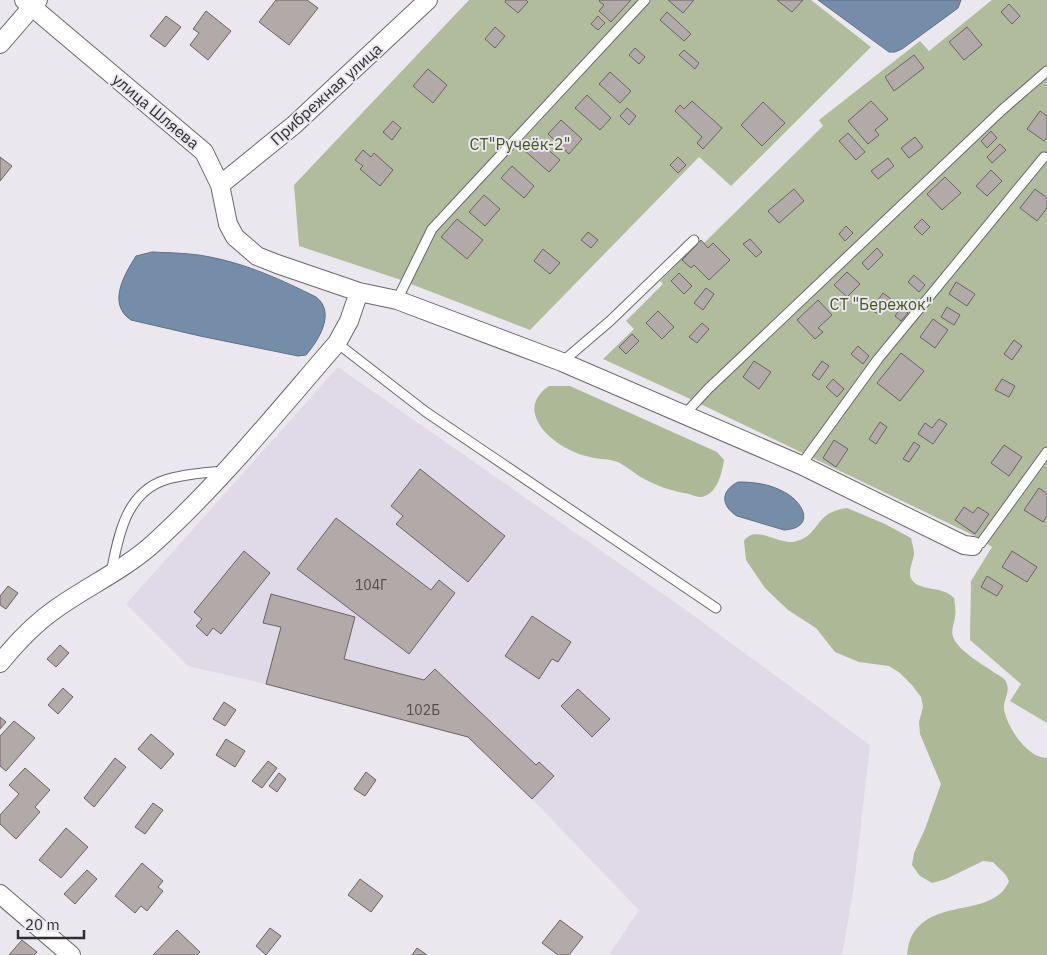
<svg xmlns="http://www.w3.org/2000/svg" width="1047" height="955" font-family="'IBM Plex Sans',sans-serif">
	<rect width="100%" height="100%" fill="#eae7ee"/>
	<path fill="#e0dae8" d="M338 367 686 610 870 745 854 886 842 955H609L639 910 532 799 468 737 266 684 188 666 126 604Z"/>
	<path fill="#b1bc9c" d="M469 0H811L871 47 731 186 699 157 530 330 398 279 299 246 294 185Z
		M992 0H1047V723L1010 701 1021 684 970 640 971 581 992 547 977 537 688 398 603 359 634 329 626 321 663 284 660 281 701 240 704 243 823 126 819 120 920 41 929 51Z"/>
	<path fill="#adb896" d="M549 386H570L717 452 724 460C722 473 717 495 701 497 697 497 693 495 689 494 671 491 656 486 639 476 633 472 627 467 620 463 610 458 600 460 590 457 570 453 540 436 535 414 532 402 540 392 549 386Z
		M847 508 885 524 911 538C912 543 914 549 914 554 913 562 907 573 912 580 920 592 942 585 954 598 955 604 956 611 955 617 954 624 950 632 954 639 960 652 984 665 995 673 998 675 1003 677 1005 680 1012 691 1003 699 1004 709 1007 727 1027 758 1047 758V955H907C908 950 908 944 910 940 929 895 993 920 1009 881L1006 875 993 862 983 861 946 879 932 883 920 876 912 865 914 853 925 829 941 784 920 734 919 722 923 707 921 697 912 685 900 673 889 666 859 662 835 652 816 628 788 610 765 588 746 560 744 541C756 523 779 547 797 541 821 534 814 512 847 508Z"/>
	<path fill="#758da8" stroke="#607084" d="M818 0H961L958 8 954 11 902 49 895 52H889Z
		M152 252C172 253 191 253 210 257 247 264 282 280 316 297 336 312 319 340 306 355L298 356 200 336 131 320C107 304 124 275 136 256Z
		M738 482C754 482 770 484 784 492 804 502 816 528 784 530L737 516C721 506 720 491 738 482Z"/>
	<path fill="#b2aaa9" stroke="#6b6363" d="M276 0H307L318 8 289 45 259 22Z
		M506 0H526L528 2 518 13 505 2Z
		M600 0H631L611 22 599 11 604 5 599 1Z
		M668 0H694L683 13Z
		M777 0H803L792 12Z
		M1009 4 1020 16 1012 24 1001 12Z
		M206 11 231 31 208 60 190 45 199 33 193 29Z
		M667 12 691 34 684 41 660 20Z
		M166 16 181 27 165 47 150 36Z
		M598 16 605 23 598 30 591 24Z
		M495 27 505 36 495 48 485 39Z
		M967 27 982 45 964 60 949 42Z
		M635 48 645 57 639 64 629 55Z
		M684 50 699 63 695 69 679 55Z
		M914 55 924 68 894 91 885 77Z
		M428 69 447 85 433 103 413 86Z
		M610 72 631 91 620 103 599 84Z
		M587 95 611 118 600 130 575 108Z
		M692 101 722 128 703 149 697 143 702 137 675 111 680 105 684 109Z
		M871 101 888 119 875 130 879 135 868 144 848 121Z
		M763 102 785 123 762 146 741 125Z
		M627 108 636 116 629 125 620 116Z
		M1040 111 1047 116V137L1044 141 1027 129Z
		M561 120 582 139 569 154 548 134Z
		M393 121 401 128 392 140 383 132Z
		M991 131 997 138 987 148 981 141Z
		M848 133 865 152 856 160 839 141Z
		M915 137 923 147 909 158 901 148Z
		M536 139 560 160 549 172 525 151Z
		M1000 144 1006 150 992 163 987 157Z
		M363 150 371 157 374 153 393 170 380 186 360 169 363 166 355 160Z
		M0 157 12 166 0 181Z
		M678 157 686 165 678 173 670 165Z
		M888 158 894 166 878 179 871 171Z
		M512 166 534 186 524 198 501 178Z
		M991 170 1002 181 987 196 976 186Z
		M945 177 961 193 942 210 927 194Z
		M794 189 804 201 779 223 768 211Z
		M1035 189 1047 198V208L1037 221 1020 208Z
		M484 195 500 209 485 226 469 212Z
		M457 219 483 240 467 259 441 237Z
		M922 219 930 227 922 235 914 227Z
		M846 226 853 233 845 241 839 234Z
		M588 232 598 240 591 248 581 240Z
		M750 239 762 252 756 257 743 244Z
		M701 240 708 248 713 243 730 260 709 280 694 265 691 268 682 260Z
		M877 248 883 255 868 270 862 263Z
		M543 249 560 263 550 274 534 261Z
		M847 272 860 284 847 297 834 285Z
		M679 273 692 286 684 294 671 281Z
		M914 275 925 285 919 292 908 282Z
		M956 282 975 294 967 306 949 294Z
		M706 288 714 294 703 310 694 303Z
		M883 293 891 299 880 315 871 310Z
		M818 300 832 315 818 328 823 332 815 339 797 320Z
		M947 307 960 315 954 325 941 317Z
		M901 308 908 313 901 321 895 316Z
		M658 311 674 327 662 339 646 323Z
		M933 319 948 330 935 348 920 337Z
		M702 323 709 329 697 343 689 337Z
		M632 334 639 341 626 354 619 347Z
		M1014 340 1022 346 1012 360 1004 354Z
		M858 346 869 356 863 364 851 354Z
		M901 353 924 371 900 401 877 383Z
		M754 361 771 372 759 389 743 377Z
		M822 361 829 366 819 380 812 375Z
		M833 379 844 389 837 397 826 387Z
		M1002 379 1015 386 1009 397 995 390Z
		M939 419 947 424 933 444 918 434 925 423 932 428Z
		M880 422 887 427 876 444 869 439Z
		M834 440 848 449 836 467 823 458Z
		M914 442 920 446 909 462 903 459Z
		M1004 445 1022 457 1009 476 991 463Z
		M420 469 505 536 468 582 396 524 403 516 391 506Z
		M1039 488 1047 494V516L1043 522 1024 510Z
		M964 507 973 513 978 507 989 514 975 534 955 520Z
		M336 518 431 590 439 580 455 593 409 654 297 569Z
		M244 551 270 573 221 634 213 628 207 636 196 626 202 619 194 612Z
		M1012 551 1037 567 1027 582 1002 567Z
		M987 576 1003 586 997 596 981 587Z
		M8 586 18 593 6 609 0 605V596Z
		M271 594 355 617 344 659 424 680 435 669 536 765 539 762 554 776 532 799 468 737 266 684 281 627 263 623Z
		M532 616 571 642 558 662 552 659 539 679 505 656Z
		M60 645 69 653 56 667 47 659Z
		M63 688 73 697 58 714 48 705Z
		M578 689 610 719 592 737 561 706Z
		M224 702 236 710 225 726 213 719Z
		M0 717 6 722 0 729Z
		M14 721 35 738 6 771 0 766V736Z
		M151 734 174 754 161 769 138 749Z
		M226 739 245 751 235 767 216 755Z
		M115 758 126 767 94 807 84 798Z
		M268 761 277 768 262 788 252 781Z
		M25 768 50 790 35 807 40 812 16 839 0 824V815L19 794 9 785Z
		M366 772 376 780 365 796 354 789Z
		M279 773 286 779 277 792 269 786Z
		M153 803 163 810 145 834 135 827Z
		M66 828 88 847 61 878 39 860Z
		M142 863 163 881 158 887 163 891 147 911 141 906 135 913 115 896Z
		M87 870 97 879 75 904 64 894Z
		M360 879 383 896 371 912 348 895Z
		M560 920 583 937 569 955H558L542 943Z
		M270 928 281 936 266 955 256 946Z
		M177 930 200 952 197 955H153Z
		M22 940 37 952 34 955H9Z
		M417 948 427 955H412Z"/>
	<g fill="none" stroke-linecap="round" stroke-linejoin="round">
		<defs>
			<path id="lane" d="M397 300 432 229 645 0
				M337 343 426 412 716 608
				M562 362 610 321 694 240
				M684 415 708 389 1002 110 1047 71
				M801 465 878 359 1044 157
				M973 546 981 543 1047 452
				M111 573C118 538 125 493 165 480 183 474 204 473 223 471"/>
			<path id="street" d="M24 0 204 152 220 185 228 224 235 237 257 256 277 264 359 292 397 300 562 362 801 465 964 545 973 546
				M0 44 38 0
				M220 185 294 125 428 0
				M0 663C17 642 35 623 57 608 88 586 127 568 155 542 221 482 278 411 337 343L349 321 359 292
				M0 894 71 955"/>
		</defs>
		<use href="#lane" stroke="#6b686e" stroke-width="11"/>
		<use href="#street" stroke="#6b686e" stroke-width="20"/>
		<use href="#lane" stroke="#fff" stroke-width="9"/>
		<use href="#street" stroke="#fff" stroke-width="18"/>
	</g>
	<g text-anchor="middle" dominant-baseline="central" stroke-width="4" stroke-linejoin="round" paint-order="stroke">
		<g font-size="14" fill="#504d4e">
			<text x="371" y="585">104Г</text>
			<text x="423" y="710">102Б</text>
		</g>
		<g font-size="16" fill="#2f2e30" stroke="#eae7ee">
			<text transform="translate(326 94) rotate(-42)">Прибрежная улица</text>
			<text transform="translate(156 111) rotate(40)">улица Шляева</text>
		</g>
		<g font-size="16" fill="#46541f" stroke="#eae7ee">
			<text x="520" y="144">СТ"Ручеёк-2"</text>
			<text x="881" y="304">СТ "Бережок"</text>
		</g>
	</g>
	<path d="M18 930v8h66v-8" fill="none" stroke="#2f2e30" stroke-width="2.5"/>
	<text x="25" y="930" font-size="15" fill="#2f2e30" stroke="#eae7ee" stroke-width="4" paint-order="stroke">20 m</text>
</svg>
